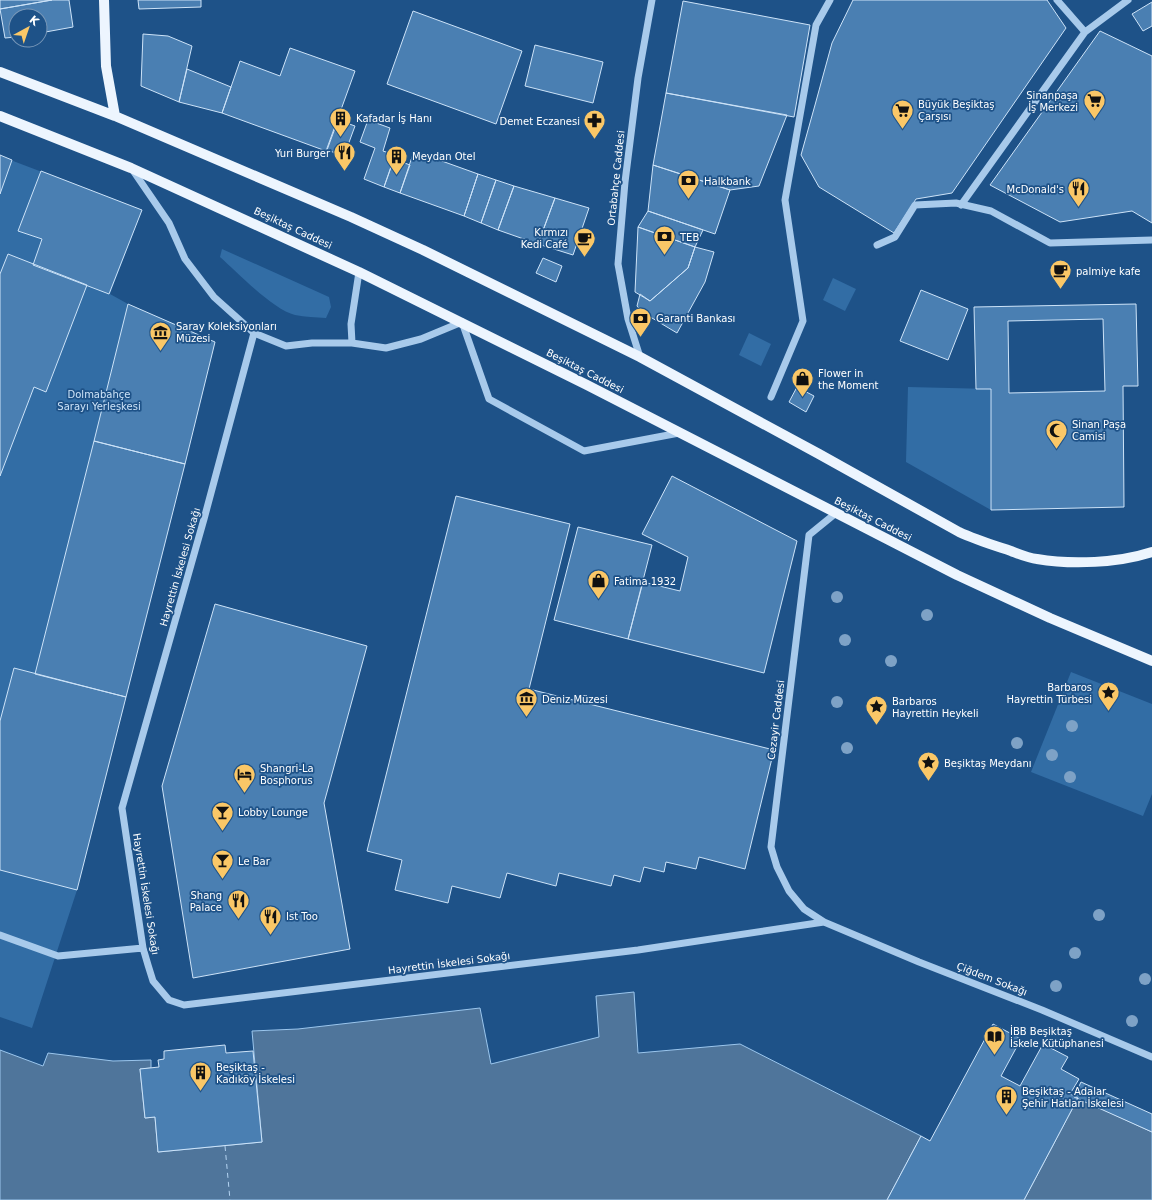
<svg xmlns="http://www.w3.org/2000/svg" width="1152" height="1200" font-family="'DejaVu Sans',sans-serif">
	<rect width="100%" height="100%" fill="#1e5288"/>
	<path fill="#326da5" d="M0 156 142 210 110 294 128 304 215 342 185 464 77 890 32 1028 0 1017Z
		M222 249 329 297 331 307 326 318C316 317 305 317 295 315 273 310 237 272 220 257Z
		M833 278 856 289 845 311 823 300Z
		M749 333 771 344 761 366 739 355Z
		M908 387 991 389V510L906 462Z
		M1071 672 1152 704V794L1143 816 1031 772Z"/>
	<path fill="#4f759b" stroke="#9bc6ed" d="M634 992 638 1053 740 1044 921 1136 887 1200H0V1050L43 1066 48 1053 113 1061 151 1060V1068L140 1069 145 1118 155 1117 158 1152 262 1142 252 1031 298 1029 480 1008 491 1064 599 1037 596 996Z
		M1078 1098 1152 1132V1200H1024Z"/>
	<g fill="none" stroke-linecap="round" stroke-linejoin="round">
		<path stroke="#b4d4f2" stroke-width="1" stroke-dasharray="5 4" stroke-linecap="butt" d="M225 1146 230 1200"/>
	</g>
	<path fill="#4a7fb2" stroke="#cde3f8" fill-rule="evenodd" d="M0 0H52L0 9Z
		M52 0H69L73 27 40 33V16H16V37L5 38 0 9Z
		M138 0H201V7L139 9Z
		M853 0H1047L1066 28 952 193 916 199 894 233 819 187 801 155 815 105 832 43Z
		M683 1 810 25 794 117 666 93Z
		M1152 2V26L1143 31 1132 14Z
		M413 11 522 51 496 124 387 84Z
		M1100 31 1152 56V223L1132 211 1060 222 990 185Z
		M143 34 168 36 192 46 179 102 141 86Z
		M535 45 603 62 593 103 525 86Z
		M290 48 355 71 326 151 222 113 240 61 280 76Z
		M187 69 231 87 222 113 179 102Z
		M666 93 787 115 759 186 730 190 653 165Z
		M338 120 355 126 344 156 327 150Z
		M368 120 390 128 383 151 395 155 384 187 364 179 375 148 360 142Z
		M414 151 478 174 464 216 400 193Z
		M0 155 12 160 0 194Z
		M394 159 410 165 400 193 384 187Z
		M653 165 730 190 715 234 648 211Z
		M41 171 142 210 109 294 33 265 42 239 18 231Z
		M478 174 496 180 481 223 464 216Z
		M496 180 514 186 498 230 481 223Z
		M514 186 555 198 538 244 498 230Z
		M555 198 589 208 573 255 538 244Z
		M648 211 703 230 695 247 638 227Z
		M638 227 695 247 688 268 650 301 635 292Z
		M695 247 714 252 705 282 677 333 642 312 637 306 640 294 650 301 688 268Z
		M8 254 87 285 46 392 34 387 0 476V274Z
		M543 258 562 266 556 282 536 273Z
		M921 290 968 309 948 360 900 341Z
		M128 304 215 342 185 464 94 441Z
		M1136 304 1138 386H1123L1124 507 991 510V389H976L974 307ZM1103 319 1105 391 1009 393 1008 321Z
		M797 387 814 396 806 412 789 402Z
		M94 441 185 464 126 697 35 674Z
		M672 476 797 541 764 673 628 639 643 582 680 591 688 557 642 534Z
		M456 496 570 524 529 689 774 750 745 869 699 857 696 869 666 862 664 872 644 867 640 882 614 875 611 886 559 873 556 886 507 873 500 898 452 886 448 903 395 890 402 860 367 851Z
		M578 527 652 545 628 639 554 620Z
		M215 604 367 646 324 803 350 949 193 978 162 786Z
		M14 668 126 697 77 890 0 870V721Z
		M993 1024 1021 1039 1001 1076 1020 1086 1043 1044 1068 1057 1061 1069 1079 1079 1070 1094 1078 1098 1024 1200H887L921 1136 930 1141Z
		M225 1045 226 1053 253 1051 262 1142 158 1152 155 1117 145 1118 140 1069 159 1067 158 1060 164 1059V1051Z
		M1081 1082 1152 1114V1132L1074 1097Z"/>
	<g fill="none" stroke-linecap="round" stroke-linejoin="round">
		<path stroke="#a8caeb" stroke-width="7" d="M1057 0 1085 32 1128 0
			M132 169 169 223 185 259 214 297 254 333 286 346 312 343H352L386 348 421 339 462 322 489 399 584 451 679 433
			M961 205 1085 32
			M877 245 895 237 915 205 956 203 991 211 1050 243 1152 240
			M254 333 204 519 122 808 143 948 148 965 153 981 169 1000 184 1005 638 950 824 922
			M352 343 351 324 359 272
			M640 357 628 319 618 264 625 182 638 78 652 0
			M771 397 803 321 785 200 816 25 830 0
			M836 513 809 535 771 847 777 867 789 891 804 909 824 922 919 962 1042 1010 1152 1057
			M0 935 58 956 143 948"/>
		<path stroke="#edf5fe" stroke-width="10" d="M104 0 106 66 115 116
			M0 72 115 116 351 217 423 250 640 357 819 454 959 532C976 540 993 545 1011 551 1019 554 1028 558 1037 559 1072 565 1118 563 1152 552
			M0 116 131 168 359 272 587 385 957 575 1050 618 1152 661"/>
	</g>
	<g fill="#7ea2c6">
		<circle cx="837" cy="597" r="6"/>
		<circle cx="927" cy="615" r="6"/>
		<circle cx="845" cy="640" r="6"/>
		<circle cx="891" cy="661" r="6"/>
		<circle cx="837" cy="702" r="6"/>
		<circle cx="1072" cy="726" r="6"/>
		<circle cx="1017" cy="743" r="6"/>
		<circle cx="847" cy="748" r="6"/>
		<circle cx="1052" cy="755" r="6"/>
		<circle cx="1070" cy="777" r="6"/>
		<circle cx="1099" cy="915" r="6"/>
		<circle cx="1075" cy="953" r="6"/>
		<circle cx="1145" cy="979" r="6"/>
		<circle cx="1056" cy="986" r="6"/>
		<circle cx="1132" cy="1021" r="6"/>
	</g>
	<defs>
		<symbol id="supermarket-pin" viewBox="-11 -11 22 30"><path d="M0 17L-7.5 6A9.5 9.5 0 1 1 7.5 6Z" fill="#fac767" stroke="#1e5288"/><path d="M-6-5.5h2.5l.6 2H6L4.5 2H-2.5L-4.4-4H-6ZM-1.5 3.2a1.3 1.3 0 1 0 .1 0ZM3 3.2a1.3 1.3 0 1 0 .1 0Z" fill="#111"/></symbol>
		<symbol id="building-pin" viewBox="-11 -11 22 30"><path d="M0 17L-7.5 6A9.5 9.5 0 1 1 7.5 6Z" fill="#fac767" stroke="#1e5288"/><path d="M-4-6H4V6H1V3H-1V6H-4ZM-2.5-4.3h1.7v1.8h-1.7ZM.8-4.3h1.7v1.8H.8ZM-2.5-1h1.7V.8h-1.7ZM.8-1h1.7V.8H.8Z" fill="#111"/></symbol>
		<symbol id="pharmacy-pin" viewBox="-11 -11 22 30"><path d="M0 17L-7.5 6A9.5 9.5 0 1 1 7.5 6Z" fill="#fac767" stroke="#1e5288"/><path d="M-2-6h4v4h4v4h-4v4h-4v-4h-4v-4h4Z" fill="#111"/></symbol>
		<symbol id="restaurant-pin" viewBox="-11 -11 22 30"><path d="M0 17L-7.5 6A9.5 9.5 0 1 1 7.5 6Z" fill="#fac767" stroke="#1e5288"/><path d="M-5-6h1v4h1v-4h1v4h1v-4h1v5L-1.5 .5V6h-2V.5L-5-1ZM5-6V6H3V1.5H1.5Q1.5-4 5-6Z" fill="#111"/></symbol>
		<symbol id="bank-pin" viewBox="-11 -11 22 30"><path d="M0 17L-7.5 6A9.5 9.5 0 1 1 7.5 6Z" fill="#fac767" stroke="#1e5288"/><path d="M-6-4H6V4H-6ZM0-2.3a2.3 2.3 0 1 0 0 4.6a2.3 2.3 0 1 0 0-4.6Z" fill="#111"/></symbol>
		<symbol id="cafe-pin" viewBox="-11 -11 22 30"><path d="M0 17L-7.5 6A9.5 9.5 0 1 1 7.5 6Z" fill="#fac767" stroke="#1e5288"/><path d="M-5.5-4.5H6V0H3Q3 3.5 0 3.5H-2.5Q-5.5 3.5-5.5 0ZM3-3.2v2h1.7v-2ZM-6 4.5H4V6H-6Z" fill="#111"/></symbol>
		<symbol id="museum-pin" viewBox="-11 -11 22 30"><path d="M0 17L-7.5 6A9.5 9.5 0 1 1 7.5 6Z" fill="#fac767" stroke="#1e5288"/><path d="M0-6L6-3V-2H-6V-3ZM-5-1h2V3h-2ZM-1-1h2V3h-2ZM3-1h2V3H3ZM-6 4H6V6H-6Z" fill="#111"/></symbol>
		<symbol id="shop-pin" viewBox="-11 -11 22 30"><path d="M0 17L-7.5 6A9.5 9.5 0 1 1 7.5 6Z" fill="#fac767" stroke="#1e5288"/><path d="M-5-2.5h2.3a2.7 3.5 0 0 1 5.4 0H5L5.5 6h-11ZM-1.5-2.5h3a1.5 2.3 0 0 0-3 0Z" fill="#111"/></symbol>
		<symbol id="mosque-pin" viewBox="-11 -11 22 30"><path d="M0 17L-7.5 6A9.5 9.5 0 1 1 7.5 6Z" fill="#fac767" stroke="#1e5288"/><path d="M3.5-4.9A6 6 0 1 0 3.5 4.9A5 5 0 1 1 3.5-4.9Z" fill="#111"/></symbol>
		<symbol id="sight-pin" viewBox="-11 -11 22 30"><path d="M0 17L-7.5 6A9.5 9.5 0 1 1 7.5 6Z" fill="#fac767" stroke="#1e5288"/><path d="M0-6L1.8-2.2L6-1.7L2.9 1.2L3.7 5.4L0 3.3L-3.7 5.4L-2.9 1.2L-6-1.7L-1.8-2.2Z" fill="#111"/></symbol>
		<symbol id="hotel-pin" viewBox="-11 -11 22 30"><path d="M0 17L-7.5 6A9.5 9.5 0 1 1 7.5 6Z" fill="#fac767" stroke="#1e5288"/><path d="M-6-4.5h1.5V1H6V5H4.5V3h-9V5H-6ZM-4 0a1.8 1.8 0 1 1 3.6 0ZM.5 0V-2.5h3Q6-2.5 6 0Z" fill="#111"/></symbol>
		<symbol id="bar-pin" viewBox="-11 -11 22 30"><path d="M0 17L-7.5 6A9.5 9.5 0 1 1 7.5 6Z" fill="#fac767" stroke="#1e5288"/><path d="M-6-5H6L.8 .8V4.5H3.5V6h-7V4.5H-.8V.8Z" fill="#111"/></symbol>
		<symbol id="library-pin" viewBox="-11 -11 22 30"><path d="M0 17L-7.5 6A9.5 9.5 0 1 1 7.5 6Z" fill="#fac767" stroke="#1e5288"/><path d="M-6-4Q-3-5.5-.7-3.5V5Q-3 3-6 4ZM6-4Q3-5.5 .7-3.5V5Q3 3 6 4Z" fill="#111"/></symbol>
	</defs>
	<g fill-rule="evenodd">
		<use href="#supermarket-pin" x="1082" y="88" width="25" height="34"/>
		<use href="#supermarket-pin" x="890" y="98" width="25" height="34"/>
		<use href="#building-pin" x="328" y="106" width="25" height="34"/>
		<use href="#pharmacy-pin" x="582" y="108" width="25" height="34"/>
		<use href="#restaurant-pin" x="332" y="140" width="25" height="34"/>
		<use href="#building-pin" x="384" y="144" width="25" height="34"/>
		<use href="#bank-pin" x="676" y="168" width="25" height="34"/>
		<use href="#restaurant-pin" x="1066" y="176" width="25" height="34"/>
		<use href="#bank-pin" x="652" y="224" width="25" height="34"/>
		<use href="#cafe-pin" x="572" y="226" width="25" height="34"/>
		<use href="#cafe-pin" x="1048" y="258" width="25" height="34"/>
		<use href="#bank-pin" x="628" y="306" width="25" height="34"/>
		<use href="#museum-pin" x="148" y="320" width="25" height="34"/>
		<use href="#shop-pin" x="790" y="366" width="25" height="34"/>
		<use href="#mosque-pin" x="1044" y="418" width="25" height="34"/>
		<use href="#shop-pin" x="586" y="568" width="25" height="34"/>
		<use href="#sight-pin" x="1096" y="680" width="25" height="34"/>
		<use href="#museum-pin" x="514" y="686" width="25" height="34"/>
		<use href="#sight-pin" x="864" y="694" width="25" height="34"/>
		<use href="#sight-pin" x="916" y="750" width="25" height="34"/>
		<use href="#hotel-pin" x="232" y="762" width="25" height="34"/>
		<use href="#bar-pin" x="210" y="800" width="25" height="34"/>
		<use href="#bar-pin" x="210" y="848" width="25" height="34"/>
		<use href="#restaurant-pin" x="226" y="888" width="25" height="34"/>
		<use href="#restaurant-pin" x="258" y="904" width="25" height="34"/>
		<use href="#library-pin" x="982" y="1024" width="25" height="34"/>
		<use href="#building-pin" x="188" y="1060" width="25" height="34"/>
		<use href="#building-pin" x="994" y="1084" width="25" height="34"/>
	</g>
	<g text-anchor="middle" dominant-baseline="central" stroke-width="3.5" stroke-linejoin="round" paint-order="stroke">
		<g font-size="10" fill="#fff" stroke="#1e5288" text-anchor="start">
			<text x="1078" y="95" text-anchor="end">Sinanpaşa<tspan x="1078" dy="12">İş Merkezi</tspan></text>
			<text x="918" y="104">Büyük Beşiktaş<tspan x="918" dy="12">Çarşısı</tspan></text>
			<text x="356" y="118">Kafadar İş Hanı</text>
			<text x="580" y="121" text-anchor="end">Demet Eczanesi</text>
			<text x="330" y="153" text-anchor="end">Yuri Burger</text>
			<text x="412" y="156">Meydan Otel</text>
			<text x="704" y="181">Halkbank</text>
			<text x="1064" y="189" text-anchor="end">McDonald's</text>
			<text x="568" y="232" text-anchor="end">Kırmızı<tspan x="568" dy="12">Kedi Café</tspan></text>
			<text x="680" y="237">TEB</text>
			<text x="1076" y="271">palmiye kafe</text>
			<text x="656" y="318">Garanti Bankası</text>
			<text x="176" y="326">Saray Koleksiyonları<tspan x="176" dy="12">Müzesi</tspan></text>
			<text x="818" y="373">Flower in<tspan x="818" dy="12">the Moment</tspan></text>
			<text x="1072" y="424">Sinan Paşa<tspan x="1072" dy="12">Camisi</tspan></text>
			<text x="614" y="581">Fatima 1932</text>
			<text x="1092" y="687" text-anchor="end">Barbaros<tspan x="1092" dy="12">Hayrettin Türbesi</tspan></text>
			<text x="542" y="699">Deniz Müzesi</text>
			<text x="892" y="701">Barbaros<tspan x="892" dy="12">Hayrettin Heykeli</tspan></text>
			<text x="944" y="763">Beşiktaş Meydanı</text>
			<text x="260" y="768">Shangri-La<tspan x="260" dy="12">Bosphorus</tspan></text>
			<text x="238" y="812">Lobby Lounge</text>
			<text x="238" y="861">Le Bar</text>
			<text x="222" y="895" text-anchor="end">Shang<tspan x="222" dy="12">Palace</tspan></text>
			<text x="286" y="916">Ist Too</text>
			<text x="1010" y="1031">İBB Beşiktaş<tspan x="1010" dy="12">İskele Kütüphanesi</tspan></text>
			<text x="216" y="1067">Beşiktaş -<tspan x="216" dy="12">Kadıköy İskelesi</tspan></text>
			<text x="1022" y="1091">Beşiktaş - Adalar<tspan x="1022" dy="12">Şehir Hatları İskelesi</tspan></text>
		</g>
		<g font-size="10" fill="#fff" stroke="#1e5288">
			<text transform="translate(616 178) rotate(-84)">Ortabahçe Caddesi</text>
			<text transform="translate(293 228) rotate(25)">Beşiktaş Caddesi</text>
			<text transform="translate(585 371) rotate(27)">Beşiktaş Caddesi</text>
			<text transform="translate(873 519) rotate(27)">Beşiktaş Caddesi</text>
			<text transform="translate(180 567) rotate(-74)">Hayrettin İskelesi Sokağı</text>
			<text transform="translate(776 720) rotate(-83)">Cezayir Caddesi</text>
			<text transform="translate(146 894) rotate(81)">Hayrettin İskelesi Sokağı</text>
			<text transform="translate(449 963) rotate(-7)">Hayrettin İskelesi Sokağı</text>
			<text transform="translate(992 979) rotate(21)">Çiğdem Sokağı</text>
		</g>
		<g font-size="10" fill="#cde3f8" stroke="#1e5288">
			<text x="99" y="394">Dolmabahçe<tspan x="99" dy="12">Sarayı Yerleşkesi</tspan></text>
		</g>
	</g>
	<g transform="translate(28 28) rotate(40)"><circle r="19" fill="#1e5288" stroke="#7897b8"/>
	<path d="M0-3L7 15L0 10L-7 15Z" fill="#fac767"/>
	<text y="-6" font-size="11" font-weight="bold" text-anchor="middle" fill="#ffffff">K</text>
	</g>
</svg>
